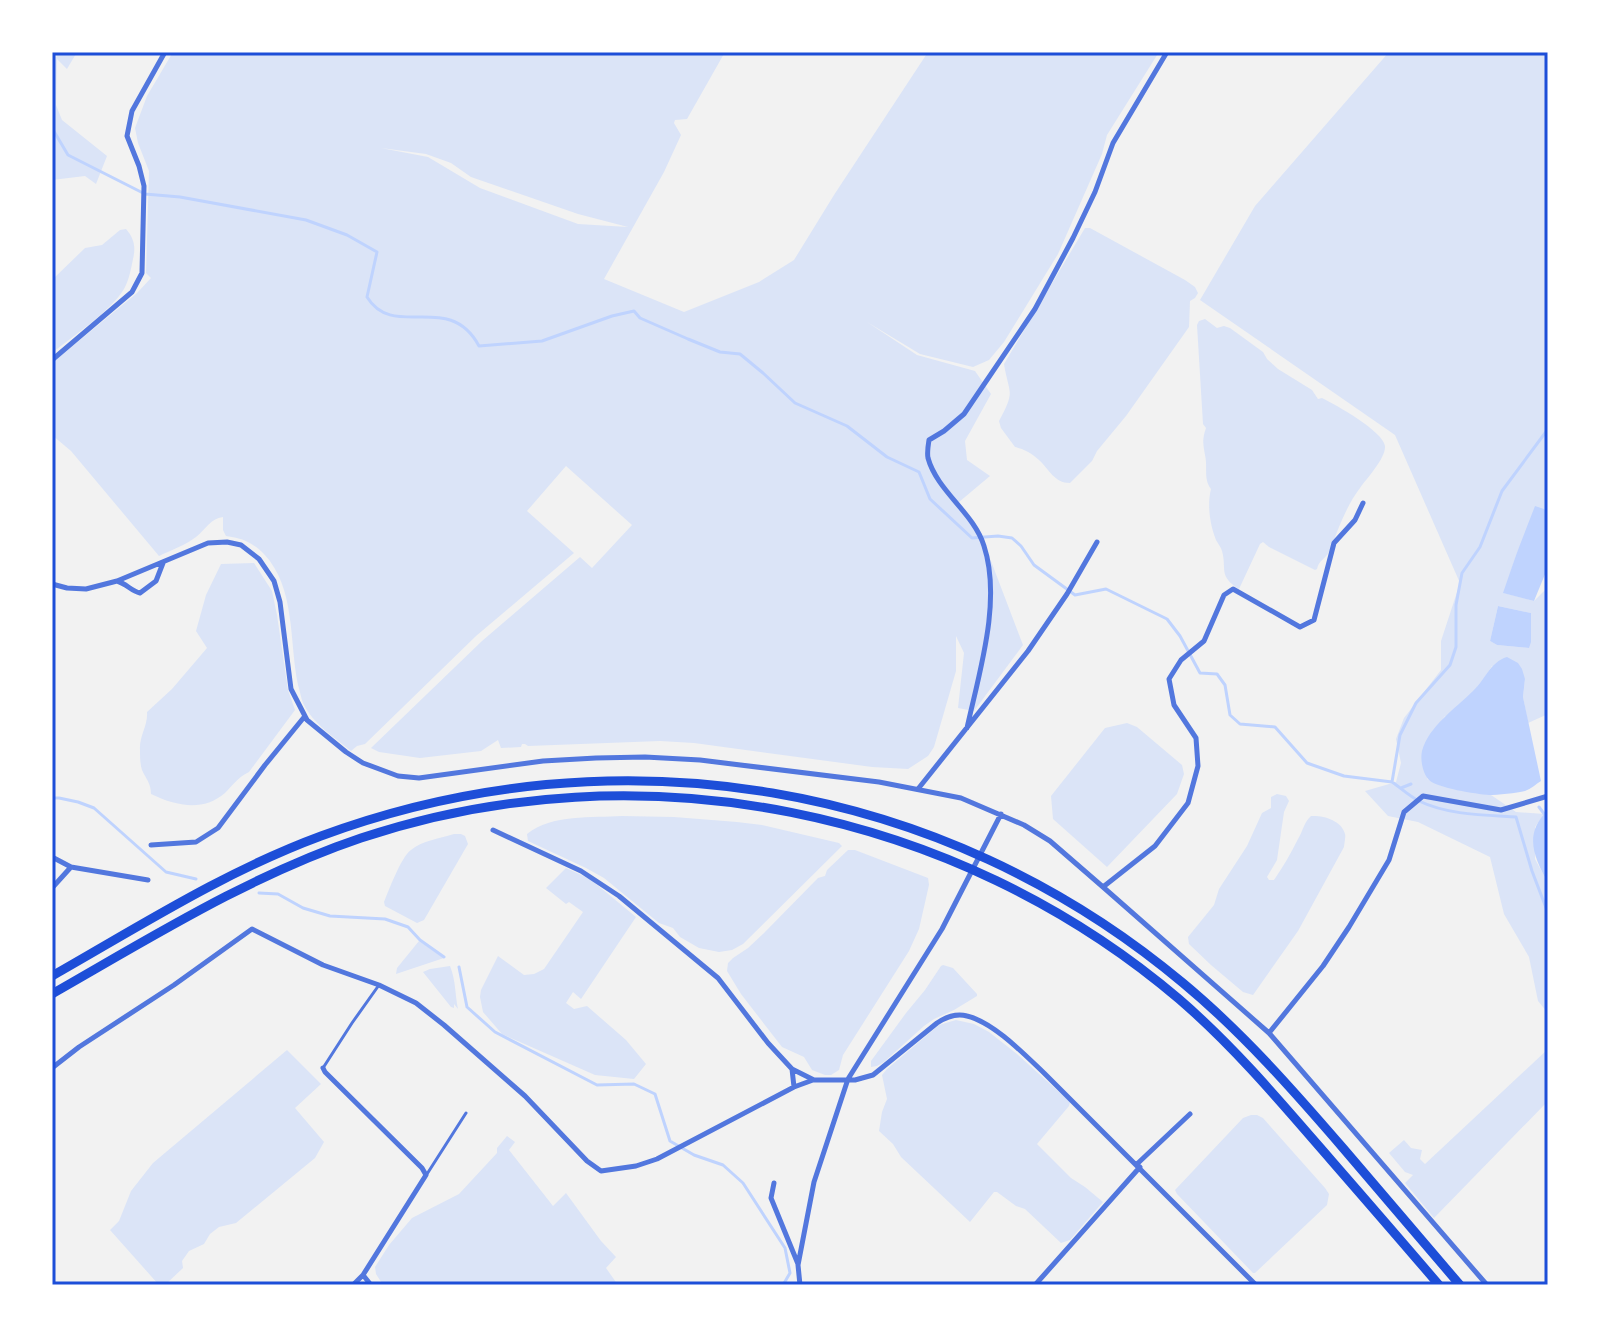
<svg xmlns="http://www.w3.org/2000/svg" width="1600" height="1337" font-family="Figtree,sans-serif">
	<rect width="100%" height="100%" fill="#f2f2f2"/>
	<path fill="#dbe4f7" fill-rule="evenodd" d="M55 52H77L67 69 57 59 56 105 62 120 107 156 96 184 85 176 52 180V55L57 57Z
		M173 52H725L687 119 675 120 674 123 681 135 664 172 604 279 684 312 759 282 794 260 834 195 928 52H1159L1107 135 1102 154 1058 254 1004 342 989 360 973 367 920 354 867 322 917 355 975 371 991 394 965 441 967 460 990 476 959 502 991 561 1023 645 974 711 958 708 964 653 956 636V671L934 747 928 756 908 769 872 767 694 743 660 741 528 746 525 744H522L521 747 501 748 498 740 481 751 420 758 379 752 371 748 482 641 580 557 592 568 632 525 566 466 527 511 574 553 476 636 365 744 357 746 351 751C334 737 313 724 303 703 301 698 300 691 298 685 289 642 296 588 264 554 252 542 242 538 226 536L223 530V517C210 519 206 529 196 537 186 545 171 550 159 556L71 451 52 435V363L137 293 151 278 146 273 149 171 138 143 135 128 147 96ZM381 148 426 154 451 163 471 177 578 214 628 227 578 224 480 188 428 157Z
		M1389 52H1548V515L1543 509 1523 540 1516 555 1504 593 1534 601 1548 587V714L1528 723 1523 697 1525 679 1492 666C1479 686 1464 705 1444 717L1427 779 1442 786 1491 795 1516 812 1544 814 1535 827V859L1548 883V1013L1538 1001 1529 957 1504 914 1490 857 1418 822 1388 816 1365 791 1396 782 1401 763 1396 739 1404 718 1441 670V641L1460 583 1395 435 1200 300 1255 206ZM1498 606 1531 613 1529 648 1497 645 1490 641Z
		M1085 228H1090L1185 280 1195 287 1198 293 1195 298 1190 301 1189 327 1126 416 1097 451 1092 461 1070 483C1054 483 1049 469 1039 460 1033 454 1024 449 1015 447L1001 428 999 421C1016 390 1009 395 1004 364Z
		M126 229C134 238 136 247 133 259 131 269 129 280 124 289 110 312 73 336 52 353V280L85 248 102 245 120 230Z
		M1205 319 1217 328 1224 326 1230 328 1263 352 1267 359 1278 369 1312 390 1318 399 1322 398C1336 405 1383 431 1385 446 1386 458 1366 479 1360 488 1350 501 1343 517 1337 532 1334 539 1332 549 1327 555 1322 561 1319 561 1317 569L1315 570 1269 547 1263 542 1260 544 1239 589C1218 576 1227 569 1222 551 1221 547 1218 544 1216 540 1210 525 1207 505 1211 489 1203 478 1208 468 1205 455 1203 443 1202 440 1206 428L1203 424 1197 325 1199 321Z
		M254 563 272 591 277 615 288 690 295 710 249 772C237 778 234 784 225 793 203 812 176 806 151 794 151 783 146 779 142 770 140 764 140 756 140 750 139 736 148 726 147 712L172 689 207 648 196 631 206 595 221 564Z
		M1127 723 1137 727 1182 765 1184 774 1177 794 1107 867 1053 819 1051 796 1105 728Z
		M1277 794 1286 796 1289 801 1284 812 1277 860 1267 877 1269 880H1274C1283 867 1291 853 1298 839 1303 831 1304 822 1311 816 1322 815 1342 820 1345 834 1346 835 1344 846 1344 847L1298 931 1253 995 1243 992 1211 965 1189 944 1188 937 1214 905 1219 889 1247 846 1262 813 1271 808V797Z
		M622 816 674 817 737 822 762 825 839 843 842 846 743 944 732 950 719 952 699 948 680 937 673 928 659 923 604 878 586 868 528 841 527 834C552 814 592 818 622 816Z
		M454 834H461L465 836 468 844 424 920 417 923 385 906 384 902C389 890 401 857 411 850 421 841 441 838 454 834Z
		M848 850H855L928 878 929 885 919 929 909 951 843 1055 839 1070 831 1075H825L812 1070 804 1057 782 1047 741 994 727 971 728 963 733 958 748 948 764 933 818 878 825 876 827 870Z
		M566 868 590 879 636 917 581 999 573 992 566 1003 574 1009 587 1006 626 1040 646 1064 634 1079 595 1075 502 1034 483 1012 480 997 481 990 498 956 524 975 534 974 544 969 583 912 569 902 566 904 546 888Z
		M419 941 444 958 396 974 397 968Z
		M943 965 953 968 977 994V996L954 1010 934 1019 924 1026 884 1062 877 1066 871 1067V1061L906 1013 925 990 941 966Z
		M450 966C456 981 455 995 458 1009L454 1004V1008L451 1007 423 972 430 969Z
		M956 1020 974 1024 989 1032 1017 1054 1070 1102 1069 1106 1037 1144 1071 1178 1085 1187 1103 1202 1070 1240 1061 1243 1025 1209 1016 1206 997 1192H994L970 1222 901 1157 893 1144 879 1131 882 1112 887 1099 882 1075 887 1069 939 1025Z
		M1548 1049V1101L1434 1218 1405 1183 1413 1175 1405 1172 1389 1153 1404 1140 1411 1148 1422 1150 1420 1159 1425 1164Z
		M287 1050 321 1084 295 1108 324 1142 315 1158 236 1223 219 1227 210 1234 204 1244 189 1251 182 1261 183 1268 165 1285H159L110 1230 119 1221 131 1191 153 1163Z
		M1251 1115H1257L1263 1118 1325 1188 1329 1194 1327 1205 1255 1273H1253L1177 1194 1175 1190 1243 1118Z
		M507 1136 515 1142 509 1150 553 1206 566 1193 601 1241 616 1257 606 1268 618 1285H383L376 1274 375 1267 389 1245 412 1218 459 1194 497 1153V1148Z"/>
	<path fill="#bfd3fe" d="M1535 506 1544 509 1548 515V567L1534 601 1503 593 1516 555Z
		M1498 606 1531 613V642L1529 648 1497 645 1490 641Z
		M1507 657 1518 663 1522 669 1525 679 1523 697 1541 781C1536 784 1531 789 1525 791 1517 793 1497 795 1489 795 1476 794 1437 788 1429 780 1423 774 1420 760 1422 751 1429 726 1455 709 1473 691 1485 680 1490 662 1507 657Z
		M1548 810V883C1534 857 1523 834 1548 810Z"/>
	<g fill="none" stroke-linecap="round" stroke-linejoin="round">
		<path stroke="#bfd3fe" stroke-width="3" d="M52 128 68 155 145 194 180 197 306 220 347 235 377 252 367 297C394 341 449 290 479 346L542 341 612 316 634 311 640 318 688 339 720 352 740 354 763 373 795 403 847 426 887 457 919 472 930 499 972 538 998 536 1012 538 1021 546 1034 565 1075 595 1106 589 1167 619 1180 636 1200 673 1217 674 1225 685 1230 715 1240 724 1275 727 1307 763 1344 776 1392 782
			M1548 429 1502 491 1480 547 1462 573 1456 605V647L1450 665 1416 703 1400 735 1392 782C1401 788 1409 796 1419 801 1448 815 1484 815 1516 817L1532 871 1548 913
			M1401 788 1411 784
			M52 798H59L78 802 94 808 166 872 196 879
			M1539 807 1548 819
			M259 893 278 894 303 908 330 916 385 919 408 927 420 940 444 957
			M459 967 467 1007 495 1032 597 1085 634 1084 655 1094 670 1141 694 1155 723 1165 743 1183 785 1248 790 1273 783 1285"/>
		<path stroke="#5277de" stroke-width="3" d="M323 1068 352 1023 379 985
			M427 1174 466 1113"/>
		<path stroke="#5277de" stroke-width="5" d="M52 360 132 292 142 273 144 186 139 166 127 136 132 111 165 52
			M117 581C127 584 131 591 140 593L156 581 163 563
			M52 584 67 588 86 589 117 581 208 543 227 542 241 545 259 559 274 581 280 602 291 689 307 720 346 752 363 763 398 776 419 778 543 761 596 758 645 757 700 760 879 782 961 798 1024 825 1050 841 1103 887 1269 1033 1487 1285
			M967 728C979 673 1002 601 984 546 974 513 937 491 928 458 927 453 928 446 929 440L944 431 964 414 1035 309 1073 238 1095 192 1113 143 1167 52
			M918 789 1028 651 1067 594 1097 542
			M493 830 581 871 619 896 718 978 768 1043 792 1069 814 1080H855L873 1075 937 1023C946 1017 956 1013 967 1016 993 1022 1024 1054 1044 1073L1256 1285
			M151 845 196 842 218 828 265 765 305 716
			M52 857 71 867 148 880
			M1103 887 1155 846 1188 803 1198 766 1196 738 1174 705 1169 679 1181 660 1204 641 1224 595 1233 589 1300 627 1314 620 1334 543 1355 520 1363 503
			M52 888 71 867
			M1269 1033 1323 966 1349 927 1389 860 1404 812 1423 796 1501 810 1548 796
			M52 1068 79 1047 174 985 252 929 323 965 379 985 416 1003 444 1025 525 1096 587 1161 601 1171 636 1166 657 1159 794 1087 813 1080
			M323 1068 325 1072 422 1168 426 1175 363 1275 353 1285
			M792 1069 794 1087
			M1137 1164 1190 1114
			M774 1183 771 1198 798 1264
			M363 1275 371 1285
			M800 1285 798 1265 814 1182 848 1079 942 929 1001 814
			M1035 1285 1140 1167"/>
		<path stroke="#1d4ed8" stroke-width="9" d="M52 976C140 926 226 871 321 836 616 727 942 781 1183 983 1242 1032 1293 1090 1343 1148 1382 1194 1421 1239 1460 1285
			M52 994C152 937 251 875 361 838 640 745 956 809 1179 999 1230 1043 1274 1094 1318 1145 1358 1191 1399 1238 1439 1285"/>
	</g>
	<rect width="1600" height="1337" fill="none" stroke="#ffffff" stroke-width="108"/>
	<rect x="54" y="54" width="1492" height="1229" fill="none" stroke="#1d4ed8" stroke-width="3"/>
</svg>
